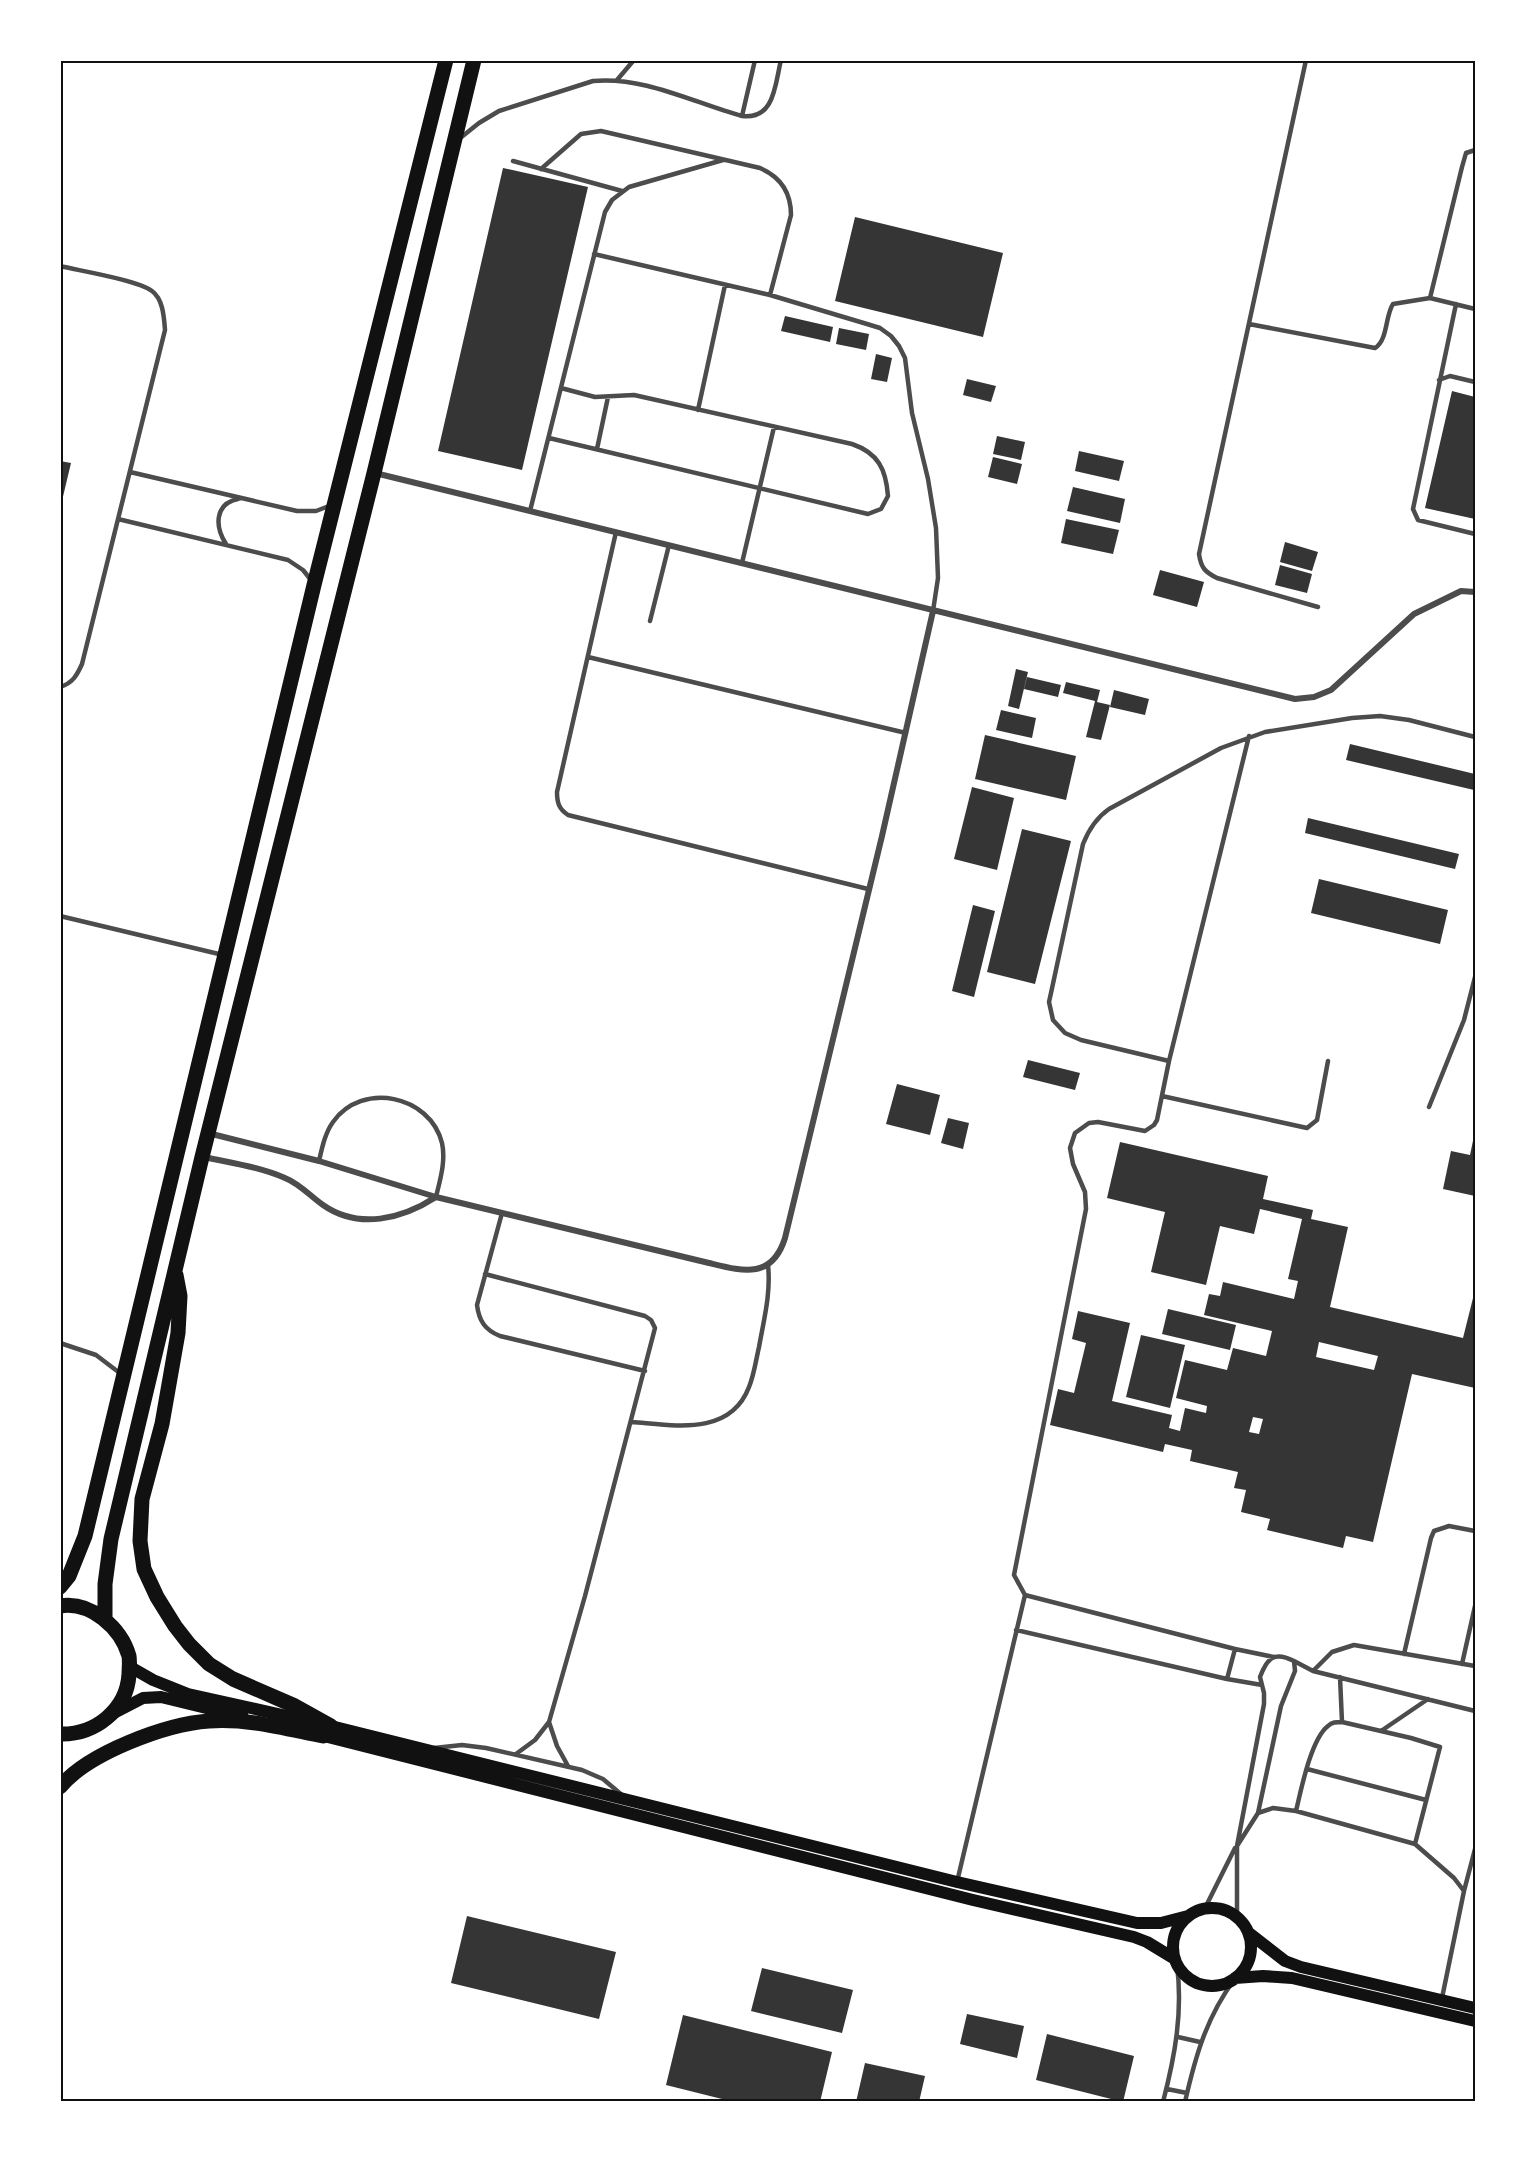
<svg xmlns="http://www.w3.org/2000/svg" width="1535" height="2162" font-family="Quicksand,sans-serif">
	<rect width="100%" height="100%" fill="#fff"/>
	<path fill="#353535" fill-rule="evenodd" d="M503 168 588 187 522 470 438 451Z
		M855 217 1003 253 983 337 835 301Z
		M785 316 833 327 830 342 781 331Z
		M839 328 869 334 866 350 836 344Z
		M876 354 892 358 887 382 871 379Z
		M967 379 996 386 991 402 963 395Z
		M1452 391 1475 397V519L1425 508Z
		M997 436 1025 442 1021 460 993 454Z
		M1079 451 1124 461 1119 481 1075 471Z
		M993 457 1022 464 1017 484 988 477Z
		M60 461 71 463 61 505H60Z
		M1073 487 1125 499 1120 523 1067 511Z
		M1066 519 1119 530 1113 554 1061 543Z
		M1285 542 1318 552 1312 571 1280 562Z
		M1280 565 1312 574 1307 593 1275 585Z
		M1160 570 1204 582 1197 607 1153 595Z
		M1016 669 1028 672 1019 709 1008 706Z
		M1027 677 1061 685 1058 697 1024 689Z
		M1066 682 1100 690 1097 702 1110 705 1101 740 1086 737 1095 701 1063 693Z
		M1114 690 1149 699 1145 715 1110 707Z
		M1001 710 1036 718 1032 738 996 730Z
		M985 735 1076 756 1066 800 975 779Z
		M1350 744 1475 774 1474 790 1346 760Z
		M972 787 1014 798 997 870 954 859Z
		M1308 818 1459 854 1455 869 1305 833Z
		M1022 829 1071 841 1035 984 987 972Z
		M1319 879 1448 910 1440 944 1311 913Z
		M973 905 995 911 974 997 952 991Z
		M1028 1060 1080 1073 1075 1090 1023 1077Z
		M897 1084 940 1095 930 1135 886 1124Z
		M948 1118 969 1123 963 1149 941 1143Z
		M1474 1136 1475 1196 1443 1189 1451 1151 1470 1155Z
		M1120 1142 1268 1176 1263 1199 1313 1210 1311 1219 1348 1227 1330 1307 1463 1338 1475 1290V1388L1412 1374 1373 1542 1346 1536 1343 1548 1267 1530 1270 1519 1241 1512 1246 1490 1234 1488 1238 1472 1190 1461 1192 1450 1165 1444 1163 1452 1050 1425 1058 1389 1074 1393 1086 1343 1072 1339 1078 1311 1130 1323 1112 1401 1172 1415 1169 1428 1180 1431 1185 1408 1206 1413 1207 1406 1176 1398 1185 1360 1227 1370 1233 1348 1266 1356 1272 1331 1204 1315 1209 1294 1220 1296 1223 1282 1294 1299 1298 1281 1288 1279 1302 1219 1260 1209 1254 1234 1220 1226 1206 1285 1151 1272 1165 1212 1107 1198ZM1319 1342 1378 1356 1374 1370 1316 1357ZM1253 1417 1263 1419 1259 1434 1249 1432Z
		M1168 1309 1236 1325 1230 1350 1162 1334Z
		M1141 1335 1185 1345 1170 1408 1126 1397Z
		M467 1916 616 1952 599 2019 451 1983Z
		M762 1968 853 1990 842 2033 751 2011Z
		M967 2014 1024 2026 1017 2058 960 2044Z
		M683 2015 832 2052 820 2102H734L666 2085Z
		M1047 2034 1134 2056 1123 2102 1036 2080Z
		M865 2063 925 2076 919 2102H856Z"/>
	<g fill="none" stroke-linecap="round" stroke-linejoin="round">
		<path stroke="#4c4c4c" stroke-width="4.5" d="M1306 60 1199 554C1201 568 1205 572 1217 578L1318 607
			M617 80 634 60
			M742 116 755 60
			M459 139 479 123 499 111 593 81C644 76 694 103 742 116 775 120 775 84 781 60
			M1475 150 1466 153 1462 167 1430 298 1475 309
			M513 161 622 191
			M541 169 581 134 601 131 760 168C781 177 791 192 791 215L770 295
			M594 254 770 295 867 324 880 328 891 336 899 346 905 358 912 413 928 479 936 528 938 578 933 611
			M60 266C81 271 137 280 152 291 163 299 164 317 165 330L82 664C77 675 73 683 60 687
			M1456 304 1413 509 1418 520 1475 534
			M1249 324 1375 348C1388 340 1385 316 1393 304L1430 298
			M1439 380 1450 376 1475 382
			M698 410 725 285
			M549 438 868 514 881 509 888 496C886 469 878 453 852 444L634 395 595 397 561 388
			M597 449 608 397
			M130 472 297 511H316L329 506
			M530 511 605 212 612 200 629 187 723 160
			M118 519 288 560 303 570 311 580
			M616 532 557 792C557 803 559 809 568 815L868 889
			M226 544C215 527 214 504 238 499
			M742 563 774 427
			M650 621 669 545
			M588 657 906 733
			M60 916 223 955
			M1169 1061 1081 1040 1065 1033 1053 1020 1049 1002 1051 993 1083 844C1089 829 1096 818 1109 809L1221 748 1265 732 1352 718 1380 716 1409 720 1475 737
			M1162 1096 1307 1128 1317 1120 1328 1061
			M1429 1107 1464 1020 1475 977
			M319 1161C322 1148 325 1133 333 1122 362 1081 430 1095 442 1143 446 1161 440 1180 436 1197
			M502 1213 477 1305C479 1321 485 1330 500 1336L645 1371
			M485 1274 645 1316 651 1320 655 1328 585 1596 549 1722 535 1740 516 1754
			M60 1343 96 1355 121 1374
			M632 1422C673 1425 730 1437 749 1387 754 1375 756 1360 759 1347 764 1319 771 1293 768 1265
			M1025 1595 1235 1649 1274 1657
			M1016 1630 1227 1679 1262 1685
			M1404 1654 1431 1538 1434 1531 1449 1526 1475 1531
			M1294 1661 1313 1671 1475 1711
			M1462 1664 1475 1606
			M1313 1671 1332 1652 1354 1645 1475 1666
			M1340 1677 1342 1722
			M1227 1679 1235 1649
			M549 1722 557 1746 568 1766
			M1381 1731 1428 1699
			M434 1748 462 1745 486 1748 582 1770 603 1779 622 1795
			M1307 1769 1426 1800
			M1296 1811C1301 1790 1311 1739 1328 1726 1332 1722 1336 1722 1342 1722L1411 1738 1440 1747 1415 1844
			M1258 1813 1281 1706 1295 1671 1294 1661C1274 1651 1267 1658 1260 1677L1264 1693V1704L1237 1846 1258 1813 1273 1808 1296 1811 1415 1844 1454 1878 1464 1891
			M1237 1846V1916
			M957 1882 1025 1595 1014 1575 1086 1209 1085 1192 1073 1164 1070 1148 1075 1133 1089 1123 1098 1122 1145 1131 1154 1125 1157 1120 1169 1061 1249 736
			M1205 1908 1235 1848
			M1442 1998 1464 1891 1475 1849
			M1178 2037 1200 2042
			M1167 2089 1187 2093
			M1163 2102C1175 2056 1183 2012 1177 1965
			M1185 2102C1195 2058 1206 2018 1234 1980"/>
		<path stroke="#4c4c4c" stroke-width="6" d="M375 473 1295 699 1314 697 1331 690 1414 614 1461 591 1475 592
			M208 1133 319 1161 436 1197 709 1263C742 1271 772 1280 785 1238L882 836 933 611
			M204 1157C231 1163 260 1167 285 1178 300 1184 310 1196 323 1205 359 1230 402 1219 436 1197"/>
		<path stroke="#111" stroke-width="12" d="M129 1659 132 1668 153 1680 188 1694 331 1726 957 1882 1137 1923H1161L1188 1916
			M114 1713 143 1698 161 1697 243 1717
			M316 1734 973 1900 1134 1937 1147 1942 1175 1959
			M1173 1947a39 39 0 1 1 78 0a39 39 0 1 1-78 0Z
			M1249 1933 1285 1961 1301 1967 1475 2008
			M1235 1978 1263 1976 1292 1978 1475 2021"/>
		<path stroke="#111" stroke-width="15" d="M176 1275 180 1296 178 1333 162 1424 142 1499 140 1541 144 1569 157 1597 175 1626 189 1644 209 1664 233 1679 295 1706 331 1726
			M60 1587 69 1576 85 1536 314 585 446 60
			M60 1606C91 1601 121 1628 129 1656 130 1662 129 1669 129 1674 127 1710 95 1735 60 1734
			M105 1619V1584L111 1539 202 1157 374 473 474 60
			M60 1787C88 1753 166 1724 209 1721 247 1718 287 1729 323 1736"/>
	</g>
	<rect width="1535" height="2162" fill="none" stroke="#ffffff" stroke-width="123"/>
	<rect x="62" y="62" width="1412" height="2038" fill="none" stroke="#111" stroke-width="2"/>
</svg>
